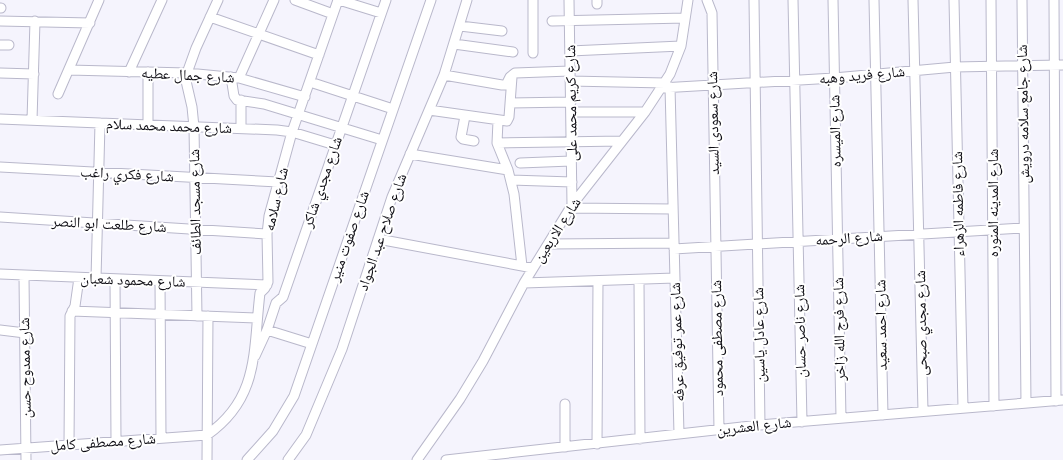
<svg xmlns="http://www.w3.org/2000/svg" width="1063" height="460" font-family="Figtree,'Noto Naskh Arabic',sans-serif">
	<rect width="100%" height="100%" fill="#f5f4fd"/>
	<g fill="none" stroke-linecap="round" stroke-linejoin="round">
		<defs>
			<path id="minor" d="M295 0 333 14
				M339 0 381 13
				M569 0 572 205
				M597 0V4
				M707 0 712 13 719 430
				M754 0 760 425
				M793 0 802 422
				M833 0 841 418
				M874 0 883 415
				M913 0 923 411
				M954 0 963 408
				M991 0 994 406
				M1022 0 1026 403
				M1054 0 1056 401
				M0 8H1
				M210 17 319 55
				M0 21 90 23
				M552 21 685 18
				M460 26 502 31
				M454 44 513 52
				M0 45H9
				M570 51 681 46
				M533 53V0
				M69 70 187 73 239 78 305 97
				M129 72 162 0
				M148 72V125
				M0 73 34 74
				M444 75 502 85H506L510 77 515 73 570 71
				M231 77 234 96 237 100 264 104 382 140
				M239 78 274 0
				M570 81 665 83
				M310 82 393 109
				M670 87 679 434
				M661 88 834 78 955 67 1063 65
				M58 94 99 0
				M241 100V128
				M510 103 571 102
				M429 110 507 121 509 117 512 77
				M571 112H645
				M465 116 461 137 463 139 474 141
				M0 119 277 130 292 132 335 145
				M32 120 35 21
				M498 121 497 143 508 170 514 194 522 266
				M497 143 622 141
				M410 154 508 170
				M520 163 571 161
				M0 167 278 182
				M511 180 572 182
				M570 208 673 209
				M0 217 267 234
				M378 239 533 268
				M548 244 674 243
				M674 249 1024 228
				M0 274 267 285
				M24 276 26 460
				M96 279 100 123
				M115 279 116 441
				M639 280 640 439
				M160 281 161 438
				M524 283 675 278
				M72 311 257 318
				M197 316 194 127 192 107 186 81 187 73 196 48 218 0
				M0 330 25 333
				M267 330 312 344
				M255 356 267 330 276 303 283 297 386 0
				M69 444 70 316 75 306 79 278
				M597 444 598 281
				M565 447V404
				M0 450 207 435C260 398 253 350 260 293L265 288 268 282 267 234 269 216 292 132 338 0
				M207 460 208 316
				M247 460 273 431 294 396 431 0
				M288 460 306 435 342 349 392 197 444 75 467 0
				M417 460 460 399 483 361 524 283 572 205 645 112 670 74 681 46 688 0
				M446 460 760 425 1063 400"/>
		</defs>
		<use href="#minor" stroke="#b9b8cb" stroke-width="11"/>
		<use href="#minor" stroke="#fff" stroke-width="9"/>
	</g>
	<g text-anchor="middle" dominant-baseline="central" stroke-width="4" stroke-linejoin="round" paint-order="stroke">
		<g font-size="15" fill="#0e0d14" stroke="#fff">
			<text transform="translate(188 75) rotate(3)">شارع جمال عطيه</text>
			<text transform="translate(862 75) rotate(-5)">شارع فريد وهبه</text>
			<text transform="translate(571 103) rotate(-91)">شارع كريم محمد على</text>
			<text transform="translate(1023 114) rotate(-91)">شارع جامع سلامه درويش</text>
			<text transform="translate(713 123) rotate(-91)">شارع سعودى السيد</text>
			<text transform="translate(169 126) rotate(2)">شارع محمد محمد سلام</text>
			<text transform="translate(835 131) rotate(-91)">شارع الميسره</text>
			<text transform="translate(127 174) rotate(3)">شارع فكري راغب</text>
			<text transform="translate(322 182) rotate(-71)">شارع مجدي شاكر</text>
			<text transform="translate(276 199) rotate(-77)">شارع سلامه</text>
			<text transform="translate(195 202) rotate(-91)">شارع مسجد الطائف</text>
			<text transform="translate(993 203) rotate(-90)">شارع المدينه المنوره</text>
			<text transform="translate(958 204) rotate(-91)">شارع فاطمه الزهراء</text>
			<text transform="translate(109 224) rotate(3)">شارع طلعت ابو النصر</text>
			<text transform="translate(557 230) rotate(-57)">شارع الاربعين</text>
			<text transform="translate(382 232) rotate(-71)">شارع صلاح عبد الجواد</text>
			<text transform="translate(349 236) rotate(-71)">شارع صفوت منير</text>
			<text transform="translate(849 238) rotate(-4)">شارع الرحمه</text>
			<text transform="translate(133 280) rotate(2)">شارع محمود شعبان</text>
			<text transform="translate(921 323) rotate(-91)">شارع مجدي صبحى</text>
			<text transform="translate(881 325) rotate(-91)">شارع احمد سعيد</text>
			<text transform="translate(839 329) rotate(-91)">شارع فرج الله زاخر</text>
			<text transform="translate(800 331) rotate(-91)">شارع ناصر حسان</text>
			<text transform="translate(759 335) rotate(-91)">شارع عادل ياسين</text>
			<text transform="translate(717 338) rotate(-91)">شارع مصطفى محمود</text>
			<text transform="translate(677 342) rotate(-92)">شارع عمر توفيق عرفه</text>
			<text transform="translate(25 368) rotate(-91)">شارع ممدوح حسن</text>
			<text transform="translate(754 426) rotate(-6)">شارع العشرين</text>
			<text transform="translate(103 442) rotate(-4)">شارع مصطفى كامل</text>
		</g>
	</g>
</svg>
